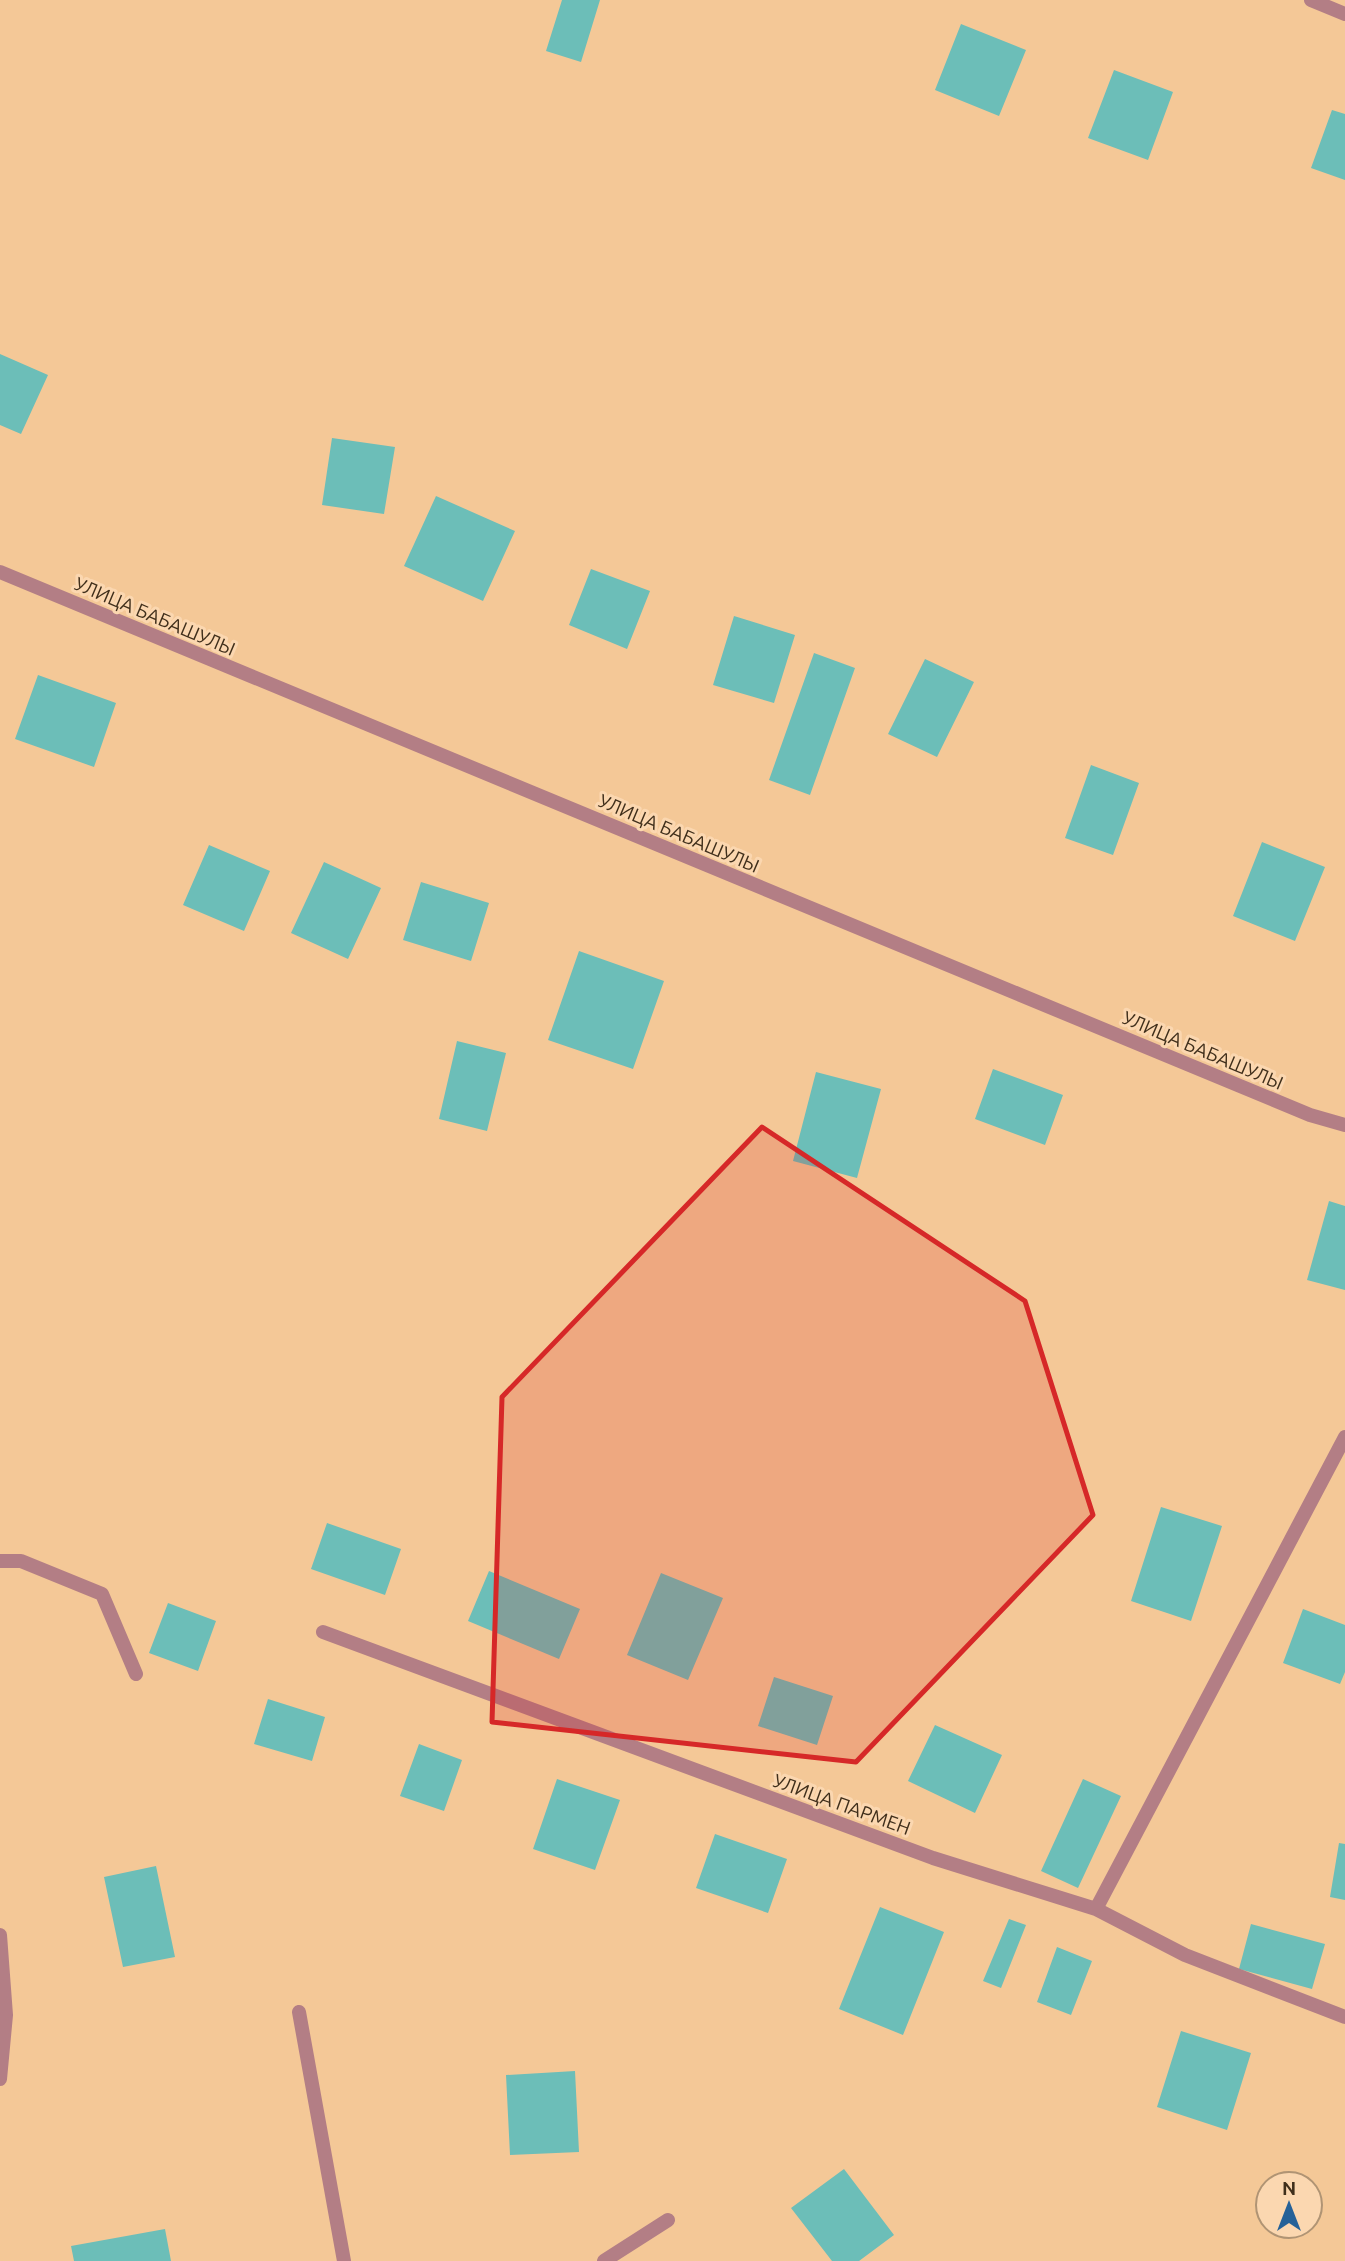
<svg xmlns="http://www.w3.org/2000/svg" width="1345" height="2261" font-family="Ubuntu,sans-serif">
	<rect width="100%" height="100%" fill="#f4c897"/>
	<path fill="#6cbeb8" d="M562 0H600L581 62 546 51Z
		M961 24 1026 50 999 116 935 90Z
		M1114 70 1173 92 1148 160 1088 138Z
		M1332 110 1345 114V180L1311 168Z
		M0 354 48 375 21 434 0 425Z
		M332 438 395 447 384 514 322 505Z
		M436 496 515 531 483 601 404 566Z
		M591 569 650 591 627 649 569 625Z
		M734 616 795 635 774 703 713 685Z
		M814 653 855 668 810 795 769 780Z
		M925 659 974 682 937 757 888 734Z
		M38 675 116 703 94 767 15 739Z
		M1091 765 1139 783 1113 855 1065 838Z
		M1262 842 1325 867 1295 941 1233 916Z
		M209 845 270 871 244 931 183 905Z
		M324 862 381 888 348 959 291 933Z
		M421 882 489 903 471 961 403 940Z
		M579 951 664 981 633 1069 548 1040Z
		M457 1041 506 1053 487 1131 439 1119Z
		M993 1069 1063 1095 1045 1145 975 1119Z
		M816 1072 881 1089 857 1178 793 1161Z
		M1329 1201 1345 1206V1290L1307 1280Z
		M1161 1507 1222 1526 1191 1621 1131 1601Z
		M327 1523 401 1549 385 1595 311 1569Z
		M489 1571 580 1609 559 1659 468 1621Z
		M661 1573 723 1598 688 1680 627 1655Z
		M168 1603 216 1621 198 1671 149 1653Z
		M1303 1609 1345 1625V1672L1340 1684 1283 1663Z
		M774 1677 833 1696 817 1745 758 1726Z
		M268 1699 325 1717 312 1761 254 1744Z
		M935 1725 1002 1755 975 1813 908 1781Z
		M419 1744 462 1760 444 1811 400 1796Z
		M557 1779 620 1800 595 1870 533 1849Z
		M1083 1779 1121 1796 1078 1888 1041 1871Z
		M715 1834 787 1859 768 1913 696 1888Z
		M1339 1843 1345 1844V1900L1330 1897Z
		M156 1866 175 1957 123 1967 104 1877Z
		M880 1907 944 1932 903 2035 839 2009Z
		M1009 1919 1026 1925 1001 1988 983 1981Z
		M1251 1924 1325 1944 1312 1989 1239 1969Z
		M1057 1947 1092 1961 1071 2015 1037 2002Z
		M1181 2031 1251 2053 1227 2130 1157 2107Z
		M575 2071 579 2152 510 2155 506 2075Z
		M844 2169 894 2235 859 2261H832L791 2208Z
		M165 2229 171 2261H74L71 2246Z"/>
	<g fill="none" stroke-linecap="round" stroke-linejoin="round">
		<path stroke="#b37e85" stroke-width="14" d="M1311 0 1345 14
			M0 572 1310 1115 1345 1125
			M0 1561H21L102 1594 136 1674
			M323 1632 933 1858 1096 1909 1185 1955 1345 2017
			M1096 1909 1345 1437
			M0 1935 6 2015 0 2079
			M299 2012 344 2261
			M604 2261 668 2220"/>
	</g>
	<path fill="#d62828" fill-opacity="0.2" stroke="#d62828" stroke-width="5" stroke-linejoin="round" d="M762 1127 1025 1301 1093 1515 856 1762 492 1722 502 1397Z"/>
	<g text-anchor="middle" dominant-baseline="central" stroke-width="6" stroke-linejoin="round" paint-order="stroke">
		<g font-size="19" fill="#402f1b" stroke="#fbd7b0">
			<text transform="translate(155 616) rotate(23)">УЛИЦА БАБАШУЛЫ</text>
			<text transform="translate(679 833) rotate(23)">УЛИЦА БАБАШУЛЫ</text>
			<text transform="translate(1203 1050) rotate(23)">УЛИЦА БАБАШУЛЫ</text>
			<text transform="translate(842 1804) rotate(20)">УЛИЦА ПАРМЕН</text>
		</g>
	</g>
	<g transform="translate(1289 2205)"><circle r="33" fill="#fbd7b0" stroke="#b09474" stroke-width="2"/>
	<path d="M0-5L12 26L0 18L-12 26Z" fill="#256198"/>
	<text y="-10" font-size="19" font-weight="bold" text-anchor="middle" fill="#402f1b">N</text>
	</g>
</svg>
